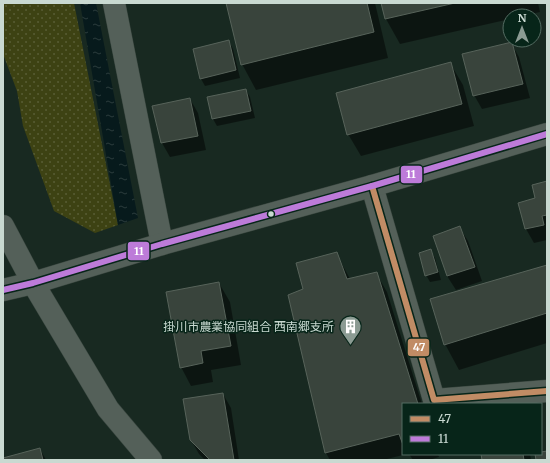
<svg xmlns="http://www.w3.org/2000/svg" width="550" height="463" font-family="Merriweather,'Noto Sans JP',serif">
	<defs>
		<pattern id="grass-dots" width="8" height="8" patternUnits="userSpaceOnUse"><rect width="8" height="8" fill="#3d4213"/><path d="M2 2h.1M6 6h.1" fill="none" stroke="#585d34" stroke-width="1.8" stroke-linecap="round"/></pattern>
		<pattern id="water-ripples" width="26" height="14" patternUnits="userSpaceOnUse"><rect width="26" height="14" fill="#071a1c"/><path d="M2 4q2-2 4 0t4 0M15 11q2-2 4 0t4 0" fill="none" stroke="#2a3b3c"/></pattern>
	</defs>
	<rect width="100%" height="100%" fill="#182921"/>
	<path fill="url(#grass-dots)" d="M3 3H74L118 225 95 233 54 211 23 126 17 91 3 54Z"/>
	<path fill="url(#water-ripples)" d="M80 3H96L138 218 118 225Z"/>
	<path fill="#0007" d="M230 3H375L388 58 256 90 242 64Z
		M382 3H538L540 12 522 16H510V19L400 44 386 19Z
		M229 41 233 49 240 78 205 86 201 79Z
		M511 43 519 57 530 98 482 109 474 95Z
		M450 63 463 85 474 126 361 156 348 134Z
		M246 90 250 97 255 118 217 126 213 119Z
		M190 99 198 113 206 150 170 157 162 143Z
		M547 182V240L534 243 526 229 520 203 537 199Z
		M459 227 468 241 482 281 456 290 447 276Z
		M431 251 435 258 441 280 430 282 426 275Z
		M336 253 350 279 376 273 387 292 422 404H403V454H407L383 460H330L326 453 290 295 305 290Z
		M547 266V343L459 370 445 344Z
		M219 283 230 302 241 365 211 370 213 382 191 386 181 367Z
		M223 394 231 408 239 460H205L199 454 191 440Z
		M40 449 46 460H3V459Z
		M409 454H438L439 457 429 460H413Z
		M482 454H530L531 460H484Z"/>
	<path fill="#39443c" stroke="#57635a" d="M226 3H367L374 32 241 65Z
		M381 3H455L385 19Z
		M229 40 236 70 200 79 193 49Z
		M512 42 523 84 473 96 462 54Z
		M451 62 462 104 347 135 336 93Z
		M246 89 251 111 212 119 207 97Z
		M190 98 198 136 161 143 152 106Z
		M547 181V215L542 216 544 225 525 229 518 203 535 198 532 185Z
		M460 226 475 267 447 276 433 236Z
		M431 249 438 272 425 276 419 253Z
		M337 252 347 279 377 272 418 404H403V445L399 434 325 453 288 295 303 289 296 263Z
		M547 265V313L444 345 430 299Z
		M219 282 231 346 201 351 203 363 180 368 166 292Z
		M223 393 234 460H210L190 440 183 399Z
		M40 448 43 460H3V458Z
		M547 451V460H536L535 454H541V452Z
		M481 454H523L524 460H482Z"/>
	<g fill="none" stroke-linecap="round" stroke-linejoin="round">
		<defs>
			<path id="minor" d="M114 3 162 244
				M372 186 434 400 547 391
				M3 290 33 283"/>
			<path id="tertiary" d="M3 226 33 283 108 409 151 460
				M33 283 162 244 372 186 547 134"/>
		</defs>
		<use href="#minor" stroke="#38453e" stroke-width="23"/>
		<use href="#tertiary" stroke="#38453e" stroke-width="23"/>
		<use href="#minor" stroke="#546059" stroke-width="22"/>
		<use href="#tertiary" stroke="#546059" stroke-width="22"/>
		<defs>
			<path id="bus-1" d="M372 186 434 400 547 391"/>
			<path id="bus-2" d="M3 290 33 283 162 244 372 186 547 134"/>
		</defs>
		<use href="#bus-1" stroke="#072519" stroke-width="9"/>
		<use href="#bus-2" stroke="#072519" stroke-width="9"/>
		<use href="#bus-1" stroke="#c18c65" stroke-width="6"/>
		<use href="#bus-2" stroke="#bd7bd9" stroke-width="6"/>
	</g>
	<defs>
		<symbol id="building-pin" viewBox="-11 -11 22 30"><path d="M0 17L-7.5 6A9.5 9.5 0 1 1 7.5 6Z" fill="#8b9b93" stroke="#072519"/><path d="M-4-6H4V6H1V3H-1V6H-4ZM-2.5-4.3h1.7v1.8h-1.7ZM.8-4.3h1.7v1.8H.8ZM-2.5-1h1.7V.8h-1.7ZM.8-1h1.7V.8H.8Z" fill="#fff"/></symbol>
	</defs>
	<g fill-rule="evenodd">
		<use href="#building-pin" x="338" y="314" width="25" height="34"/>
	</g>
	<circle fill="#c9d9d1" stroke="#072519" stroke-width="1.5" cx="271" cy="214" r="3.5"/>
	<g text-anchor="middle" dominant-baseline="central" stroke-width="3" stroke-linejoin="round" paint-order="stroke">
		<g font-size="12" fill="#c9d9d1" stroke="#072519" text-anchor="end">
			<text x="334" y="326">掛川市農業協同組合 西南郷支所</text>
		</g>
	</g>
	<g stroke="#072519" stroke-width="1.5">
		<rect x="400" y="165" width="23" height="19" rx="4" fill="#bd7bd9"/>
		<rect x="127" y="241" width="23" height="20" rx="4" fill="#bd7bd9"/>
		<rect x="407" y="338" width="23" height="19" rx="4" fill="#c18c65"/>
	</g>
	<g font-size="11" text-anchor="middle" font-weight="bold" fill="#fff">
		<text x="411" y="178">11</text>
		<text x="139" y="255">11</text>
		<text x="419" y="351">47</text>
	</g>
	<rect width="550" height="463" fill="none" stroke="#c9d9d1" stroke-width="8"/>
	<rect x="402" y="403" width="140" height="52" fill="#072519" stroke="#556d63"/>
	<rect x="410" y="416" width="20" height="6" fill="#c18c65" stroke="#556d63"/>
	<text x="438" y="423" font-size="12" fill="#c9d9d1">47</text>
	<rect x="410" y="436" width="20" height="6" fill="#bd7bd9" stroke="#556d63"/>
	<text x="438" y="443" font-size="12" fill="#c9d9d1">11</text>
	<g transform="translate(522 28)"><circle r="19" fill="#072519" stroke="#556d63"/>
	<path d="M0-3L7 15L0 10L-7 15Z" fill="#8b9b93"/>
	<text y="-6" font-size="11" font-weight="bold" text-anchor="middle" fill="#c9d9d1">N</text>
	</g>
</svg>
